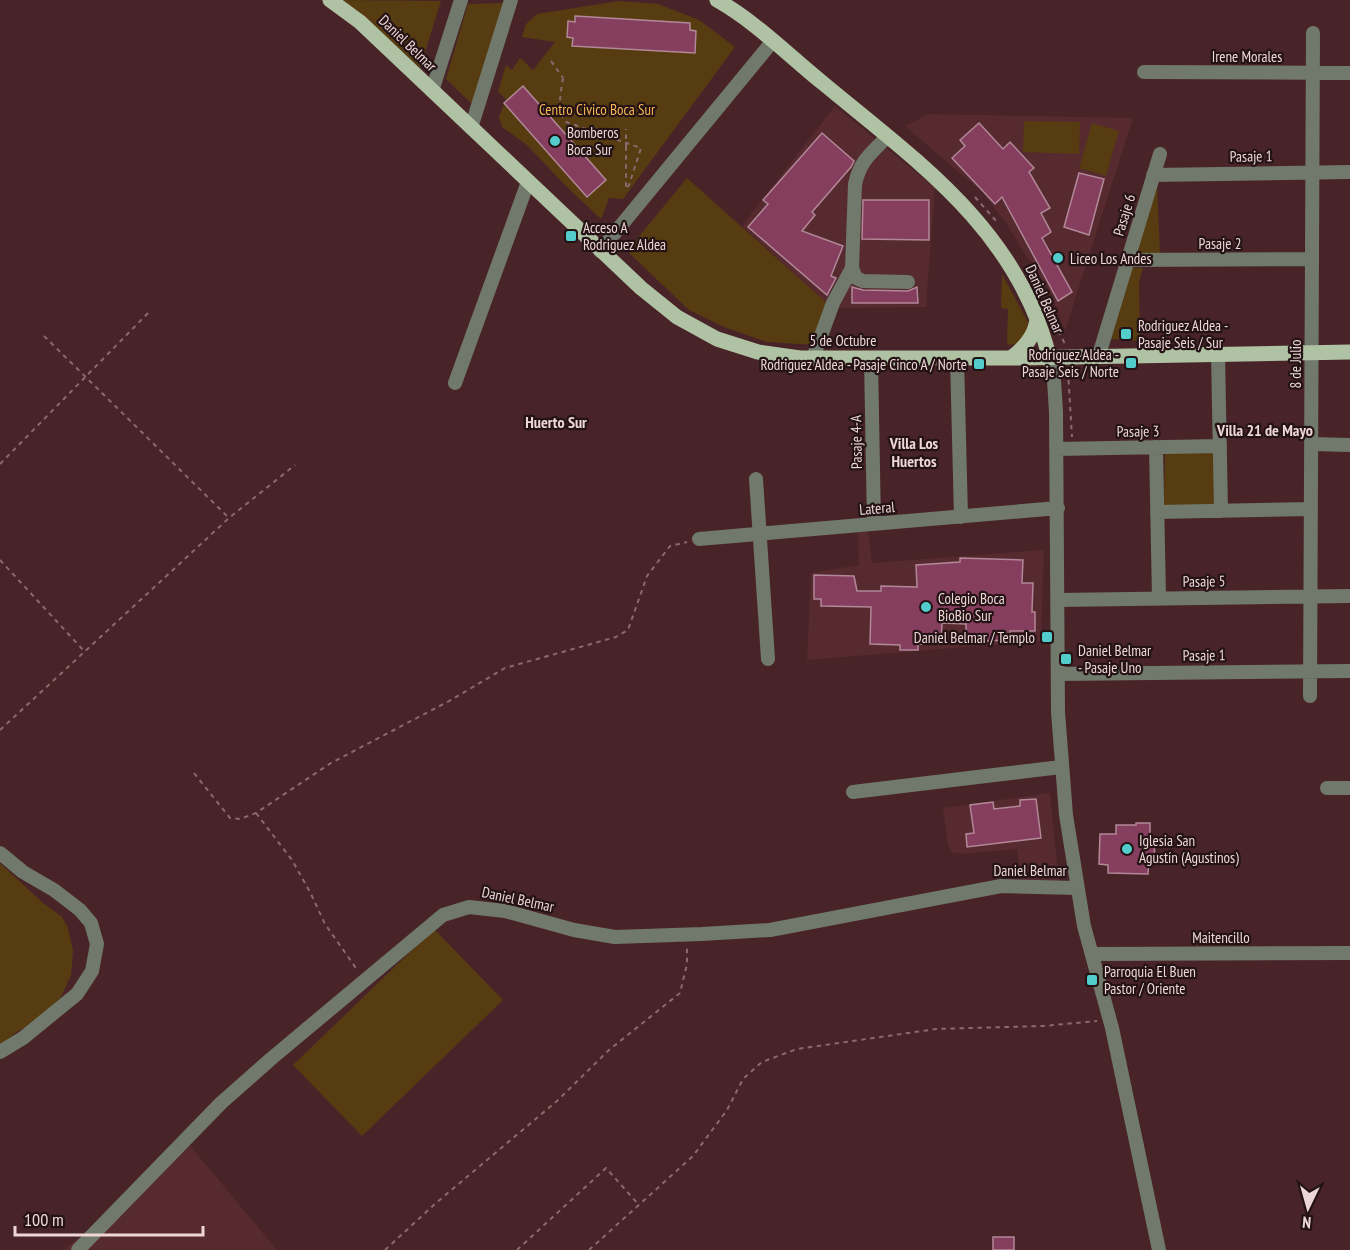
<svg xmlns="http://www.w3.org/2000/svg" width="1350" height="1250" font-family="'PT Sans Narrow',sans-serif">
	<rect width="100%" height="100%" fill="#482428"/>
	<path fill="#562a2f" d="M835 106 935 188 926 307 836 308 828 304 742 226Z
		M929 114 1133 118 1065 331 1051 294 1005 222 982 192 905 126Z
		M868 531 872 563 1044 550 1041 641 807 660 811 573 859 565 858 533Z
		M1050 793 1059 883H1021L1017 849 963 854 952 852 948 845 943 808Z
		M187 1142 277 1250H63L142 1188Z"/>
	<path fill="#573c12" d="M340 0 441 1 420 68 375 27Z
		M619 1 658 4 699 20 735 47 623 199 609 198 601 219 566 186 527 145 502 127 499 117 506 99 498 92 506 65 512 70 520 58 533 70 555 42 522 37 526 24 537 14Z
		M504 3 472 104 446 79 468 4Z
		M1024 121 1080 122 1079 154 1023 152Z
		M1092 123 1119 131 1106 176 1079 168Z
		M687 178 828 304 815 345 767 342 724 327 689 310 627 251Z
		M1157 185 1160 254H1136Z
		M1131 268H1143L1139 282 1140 341 1109 339Z
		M1002 274 1028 322 1027 331 1017 344 1007 345 1008 309 1001 308Z
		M1165 453H1214L1215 507 1164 506Z
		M0 863 43 903 62 917 68 928 73 951 71 975 61 997 41 1018 18 1031 0 1045Z
		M434 929 503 1000 362 1136 293 1065Z"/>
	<path fill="#863e5e" stroke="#b18898" stroke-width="1.5" d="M575 16 690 23V30L696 31 695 53 572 46 573 38 567 37 568 21 575 22Z
		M523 86 606 180 587 197 504 103Z
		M979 123 1003 149 1010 142 1034 168 1029 172 1050 208 1041 213 1051 232 1042 238 1072 292 1058 301 1002 197 995 204 952 158 965 146 960 140Z
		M822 133 854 161 851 167 812 212 815 215 802 231 843 246 831 276 836 278 827 295 748 227 768 204 763 200Z
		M1079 173 1104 179 1089 235 1064 227Z
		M863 200H929V240L862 239Z
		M852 287 863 290 908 291 917 287 918 303H852Z
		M960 558 1023 560 1022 583H1033L1032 612H1035V631H1010L1009 640 966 642V624L942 623 941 644H918V650H900V645L870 644 871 607 821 606V599H814V575L854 576 857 591H881V586L917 587 916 565 960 562Z
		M1036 799 1041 838 967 847 966 834 974 833 970 805 993 802 994 809 1020 806V800Z
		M1136 823H1150V839H1155L1154 860H1149L1148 874 1108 873V865L1099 864 1100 834H1116V825H1136Z
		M993 1237H1014V1250H993Z"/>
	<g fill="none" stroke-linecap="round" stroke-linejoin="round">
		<path stroke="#8a6a6d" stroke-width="2" stroke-dasharray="4.5 4.5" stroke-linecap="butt" d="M551 61 563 78
			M626 148V129
			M975 197 997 222
			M1050 315 1065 344
			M44 336 229 518
			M1068 371 1072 437
			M0 464 151 310
			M0 560 85 652
			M0 730 229 518 295 465
			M194 773 230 818 240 819 256 813 331 763 451 700 505 668 616 637 628 630 647 576 670 546 687 542
			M256 813 292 860 310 892 325 924 358 971
			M385 1250 436 1203 557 1101 609 1050 680 993 687 964V947
			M517 1250 606 1168 639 1205
			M589 1250 693 1156 727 1110 743 1079 762 1062 797 1049 936 1029 1043 1026 1097 1021"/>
		<path stroke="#70796b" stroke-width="14" d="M1144 72 1350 73
			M432 91 461 0
			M471 128 511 0
			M1153 175 1350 172
			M600 251 772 42
			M1127 260 1312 259
			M852 268 856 278 863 281 908 282
			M1218 354 1221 511
			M1099 355 1160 154
			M1049 356 1054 380 1056 412 1058 712 1066 815 1084 926 1112 1028 1159 1250
			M813 358 833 303 852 268 855 184C860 161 871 153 887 137
			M957 358 961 517
			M871 359 874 524
			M455 383 528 182
			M1311 444 1350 445
			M1156 447 1159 598
			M1057 449 1220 446
			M756 479 768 659
			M1157 512 1311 509
			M699 539 1058 508
			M1058 600 1350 596
			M1058 674 1350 671
			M1310 696 1313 33
			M1327 788H1350
			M853 792 1061 767
			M0 853 23 872 54 890 80 910 91 923 97 944 92 971 77 994 23 1038 0 1052
			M1092 954 1350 953
			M78 1250 221 1103 272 1058 443 915 469 907 505 911 574 930 615 937 702 934 770 930 1001 886 1077 888"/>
		<path stroke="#afc2a4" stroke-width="15" d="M330 0 360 22 641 288 677 317 717 339 758 352 800 358H1011L1350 352
			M717 0C756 22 789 56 824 84 918 162 1017 230 1049 356
			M1011 358C1025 347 1035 336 1037 319"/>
		<path stroke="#8a6a6d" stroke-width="2" stroke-dasharray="4.5 4.5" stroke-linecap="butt" d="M563 78C561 93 556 110 566 122L641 148 629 185 626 189V148"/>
	</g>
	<g fill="#53cdcb" stroke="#231314" stroke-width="2">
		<circle cx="555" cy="141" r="6"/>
		<rect x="565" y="230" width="12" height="12" rx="3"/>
		<circle cx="1058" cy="258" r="6"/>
		<rect x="1120" y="328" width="12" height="12" rx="3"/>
		<rect x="1125" y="357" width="12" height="12" rx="3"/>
		<rect x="973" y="358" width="12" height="12" rx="3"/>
		<circle cx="926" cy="607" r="6"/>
		<rect x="1041" y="631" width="12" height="12" rx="3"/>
		<rect x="1060" y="653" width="12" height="12" rx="3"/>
		<circle cx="1127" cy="849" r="6"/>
		<rect x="1086" y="974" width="12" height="12" rx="3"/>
	</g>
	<g text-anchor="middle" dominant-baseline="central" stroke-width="4.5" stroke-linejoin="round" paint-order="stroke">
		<g font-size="15" fill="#eed5d7" stroke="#231314">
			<text transform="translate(408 43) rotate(44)">Daniel Belmar</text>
			<text x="1247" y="56">Irene Morales</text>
			<text transform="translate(1251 156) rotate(-1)">Pasaje 1</text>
			<text transform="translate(1124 215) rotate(-73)">Pasaje 6</text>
			<text x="1220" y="243">Pasaje 2</text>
			<text transform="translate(1045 299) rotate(66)">Daniel Belmar</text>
			<text x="843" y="340">5 de Octubre</text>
			<text transform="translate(1295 364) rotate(-90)">8 de Julio</text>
			<text transform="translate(1138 431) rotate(-1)">Pasaje 3</text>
			<text transform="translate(856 442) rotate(-91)">Pasaje 4-A</text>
			<text transform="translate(877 508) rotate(-5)">Lateral</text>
			<text transform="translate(1204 581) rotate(-1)">Pasaje 5</text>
			<text transform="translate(1204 655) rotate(-1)">Pasaje 1</text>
			<text x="1030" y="870">Daniel Belmar</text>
			<text transform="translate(518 899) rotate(12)">Daniel Belmar</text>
			<text x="1221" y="937">Maitencillo</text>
		</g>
		<g font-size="15" fill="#f8b555" stroke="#231314">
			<text x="597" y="109">Centro Civico Boca Sur</text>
		</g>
		<g font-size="15" fill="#eed5d7" stroke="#231314" text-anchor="start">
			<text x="567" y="132">Bomberos<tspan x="567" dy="17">Boca Sur</tspan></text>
			<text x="583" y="227">Acceso A<tspan x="583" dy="17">Rodriguez Aldea</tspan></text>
			<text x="1070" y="258">Liceo Los Andes</text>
			<text x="1138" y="325">Rodriguez Aldea -<tspan x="1138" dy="17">Pasaje Seis / Sur</tspan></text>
			<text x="1119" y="354" text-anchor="end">Rodriguez Aldea -<tspan x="1119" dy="17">Pasaje Seis / Norte</tspan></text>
			<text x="967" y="364" text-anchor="end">Rodriguez Aldea - Pasaje Cinco A / Norte</text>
			<text x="938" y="598">Colegio Boca<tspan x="938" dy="17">BioBio Sur</tspan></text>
			<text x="1035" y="637" text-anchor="end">Daniel Belmar / Templo</text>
			<text x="1078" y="650">Daniel Belmar<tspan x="1078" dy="17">- Pasaje Uno</tspan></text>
			<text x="1139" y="840">Iglesia San<tspan x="1139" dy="17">Agustín (Agustinos)</tspan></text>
			<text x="1104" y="971">Parroquia El Buen<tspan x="1104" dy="17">Pastor / Oriente</tspan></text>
		</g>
		<g font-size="16" font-weight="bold" fill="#eed5d7" stroke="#231314">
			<text x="556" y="422">Huerto Sur</text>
			<text x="1265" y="430">Villa 21 de Mayo</text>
			<text x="914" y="443">Villa Los<tspan x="914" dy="18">Huertos</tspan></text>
		</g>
	</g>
	<g transform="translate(1308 1208) rotate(185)" stroke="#231314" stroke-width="4.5" paint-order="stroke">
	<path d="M0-4.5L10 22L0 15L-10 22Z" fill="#eed5d7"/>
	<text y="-9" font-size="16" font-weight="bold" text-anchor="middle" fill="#eed5d7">N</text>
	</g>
	<path d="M15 1226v9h188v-9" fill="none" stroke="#eed5d7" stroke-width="3"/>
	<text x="24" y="1226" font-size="18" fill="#eed5d7" stroke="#231314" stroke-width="4.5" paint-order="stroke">100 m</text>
</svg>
